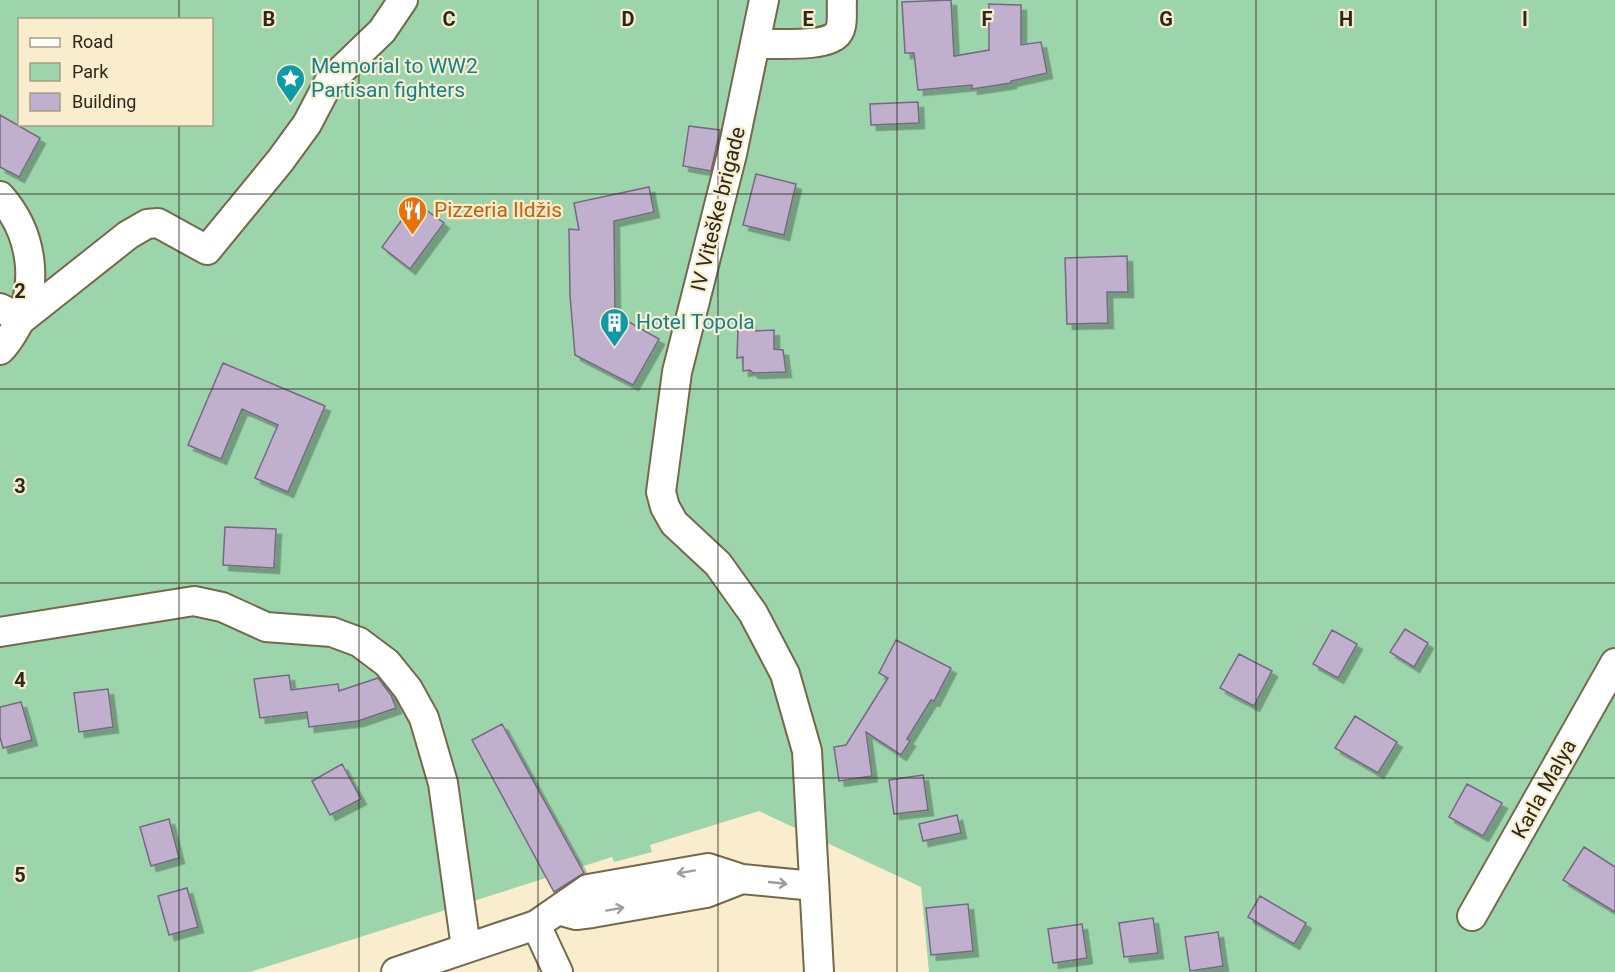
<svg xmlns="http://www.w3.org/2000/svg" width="1615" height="972" font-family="Roboto,sans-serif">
	<defs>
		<filter id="shadow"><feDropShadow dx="5.5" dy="5.5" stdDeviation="0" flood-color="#0004"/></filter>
	</defs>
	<rect width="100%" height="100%" fill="#faedcd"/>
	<path fill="#9cd5ab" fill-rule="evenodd" d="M0 0H1615V972H929L921 887 759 811 650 845 652 852 614 862 612 857 250 972H0ZM20 20H212V124H20Z"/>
	<path fill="#c0b0ce" stroke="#776883" stroke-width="1.5" filter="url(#shadow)" d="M951 0 954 56 989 50V4L1021 5V45L1041 42 1047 73 1011 81V83L972 89V85L918 90 914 53H905L902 2Z
		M918 102 919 123 871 125 870 104Z
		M0 115 40 138 19 177 0 167Z
		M689 126 720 130 711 171 683 166Z
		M756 174 796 184 784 235 743 225Z
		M649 187 654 212 614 221 615 314 659 339 633 385 575 355 570 295 569 229 579 230 574 203Z
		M415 202 444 223 410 269 382 247Z
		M1127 256 1128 292H1107L1108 323 1067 324 1065 258Z
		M755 326 756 331 774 330V349L783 350 786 372 753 373 750 370 743 371V357L737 358 738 328Z
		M223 363 325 406 288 492 255 478 278 425 242 409 221 459 188 445Z
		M225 527 276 529 274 568 223 565Z
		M1405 629 1428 643 1414 667 1390 652Z
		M1332 630 1357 644 1338 678 1313 664Z
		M896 640 951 668 934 701 931 700 907 739 910 741 901 755 866 732 872 776 839 781 834 747 846 745 888 678 879 673Z
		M1239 654 1272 671 1254 706 1220 688Z
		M289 675 291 690 338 684 339 691 378 678 391 695 396 708 358 721 309 727 307 712 260 718 254 679Z
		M108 689 113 727 79 732 74 693Z
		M21 702 32 740 3 748 0 737V707Z
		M1355 716 1397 742 1378 773 1335 748Z
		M502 724 584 873 554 892 472 740Z
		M342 764 361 799 330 815 312 781Z
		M923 775 928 810 894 814 889 780Z
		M1467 784 1502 803 1483 836 1449 817Z
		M957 815 961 833 923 841 919 824Z
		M169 819 179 858 151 866 140 827Z
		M1584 847 1615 867V912L1563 880Z
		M187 888 198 927 169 935 158 896Z
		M1260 896 1306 923 1294 944 1248 917Z
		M968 904 973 951 931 955 926 908Z
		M1153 918 1158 953 1124 957 1119 923Z
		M1082 924 1087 958 1053 963 1048 929Z
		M1218 932 1223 966 1190 971 1185 937Z"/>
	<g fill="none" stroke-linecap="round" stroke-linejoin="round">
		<defs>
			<path id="minor" d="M764 0 732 154 677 372 661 492 665 507 674 523 718 564 753 613 785 674 807 751 819 972
				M755 44C773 43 828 48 838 33 844 25 841 10 842 0
				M0 196C33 233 41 288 14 331 10 338 6 344 0 350
				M0 308 22 319 128 235 147 224 158 223 207 250 280 161 307 124 329 82 382 31 403 0
				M0 632 194 601 222 607 266 627 332 632 359 642 387 663 408 689 424 718 443 783 466 948
				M558 910 576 915 592 913 706 893 742 879
				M1472 916 1615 663
				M536 925 558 972
				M396 972 536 925 588 889 708 868 742 879 814 886"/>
		</defs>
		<use href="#minor" stroke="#75694c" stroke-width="32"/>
		<use href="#minor" stroke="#fff" stroke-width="28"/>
	</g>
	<defs><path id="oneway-shaft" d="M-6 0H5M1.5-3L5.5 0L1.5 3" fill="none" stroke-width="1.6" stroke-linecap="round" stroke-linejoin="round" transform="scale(1.5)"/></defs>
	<g stroke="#a09e98">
		<use href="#oneway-shaft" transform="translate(686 872) rotate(170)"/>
		<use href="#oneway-shaft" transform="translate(778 883) rotate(6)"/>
		<use href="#oneway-shaft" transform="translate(615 909) rotate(-10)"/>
	</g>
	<path fill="none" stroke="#2c271a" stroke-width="1.5" stroke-opacity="0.55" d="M179 0V20M359 0V972M538 0V972M718 0V972M897 0V972M1077 0V972M1256 0V972M1436 0V972M179 124V972M0 194H1615M0 389H1615M0 583H1615M0 778H1615"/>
	<defs>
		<symbol id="sight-pin" viewBox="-11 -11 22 30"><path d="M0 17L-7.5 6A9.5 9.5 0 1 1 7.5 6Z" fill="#0f9aa8" stroke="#faedcd"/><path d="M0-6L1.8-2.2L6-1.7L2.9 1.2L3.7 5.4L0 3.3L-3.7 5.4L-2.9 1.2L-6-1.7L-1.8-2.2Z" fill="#fff"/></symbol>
		<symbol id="restaurant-pin" viewBox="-11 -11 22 30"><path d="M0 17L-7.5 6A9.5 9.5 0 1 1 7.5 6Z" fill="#e8710a" stroke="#faedcd"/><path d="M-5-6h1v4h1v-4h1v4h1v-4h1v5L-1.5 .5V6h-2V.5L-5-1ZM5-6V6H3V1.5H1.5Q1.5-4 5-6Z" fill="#fff"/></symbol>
		<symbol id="building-pin" viewBox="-11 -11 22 30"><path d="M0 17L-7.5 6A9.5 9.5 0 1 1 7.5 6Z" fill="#0f9aa8" stroke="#faedcd"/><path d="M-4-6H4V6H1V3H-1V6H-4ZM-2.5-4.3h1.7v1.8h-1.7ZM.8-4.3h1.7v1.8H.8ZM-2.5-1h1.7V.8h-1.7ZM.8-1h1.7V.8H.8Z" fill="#fff"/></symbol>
	</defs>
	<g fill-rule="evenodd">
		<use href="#sight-pin" x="274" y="62" width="33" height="45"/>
		<use href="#restaurant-pin" x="396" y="194" width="33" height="45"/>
		<use href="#building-pin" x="598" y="306" width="33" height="45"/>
	</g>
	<g text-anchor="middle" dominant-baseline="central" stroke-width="4.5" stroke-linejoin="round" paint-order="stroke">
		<g font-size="21" fill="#0d838f" stroke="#faedcd" text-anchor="start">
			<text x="311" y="66">Memorial to WW2<tspan x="311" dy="24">Partisan fighters</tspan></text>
			<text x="636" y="322">Hotel Topola</text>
		</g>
		<g font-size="21" fill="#2c271a" stroke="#faedcd">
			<text transform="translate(718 209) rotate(-76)">IV Viteške brigade</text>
			<text transform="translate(1544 789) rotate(-61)">Karla Malya</text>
		</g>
		<g font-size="21" fill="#c56008" stroke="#faedcd" text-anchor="start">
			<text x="434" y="210">Pizzeria Ildžis</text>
		</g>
	</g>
	<g font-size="20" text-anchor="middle" font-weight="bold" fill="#2c271a" stroke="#faedcd" stroke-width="4.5" stroke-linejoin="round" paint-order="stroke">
		<text x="269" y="26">B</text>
		<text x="449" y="26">C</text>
		<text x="628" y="26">D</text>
		<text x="808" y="26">E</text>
		<text x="987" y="26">F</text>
		<text x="1166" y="26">G</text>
		<text x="1346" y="26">H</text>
		<text x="1525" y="26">I</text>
		<text x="20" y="298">2</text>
		<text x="20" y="493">3</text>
		<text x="20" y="687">4</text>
		<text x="20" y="882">5</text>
	</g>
	<rect x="18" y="18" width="195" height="108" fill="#faedcd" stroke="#a89e85" stroke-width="1.5"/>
	<rect x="30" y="38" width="30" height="9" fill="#ffffff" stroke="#a89e85" stroke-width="1.5"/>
	<text x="72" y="48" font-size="18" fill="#2c271a">Road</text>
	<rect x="30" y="63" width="30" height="18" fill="#9cd5ab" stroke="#a89e85" stroke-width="1.5"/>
	<text x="72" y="78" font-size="18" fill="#2c271a">Park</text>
	<rect x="30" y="93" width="30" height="18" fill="#c0b0ce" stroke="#a89e85" stroke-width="1.5"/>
	<text x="72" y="108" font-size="18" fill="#2c271a">Building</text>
</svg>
